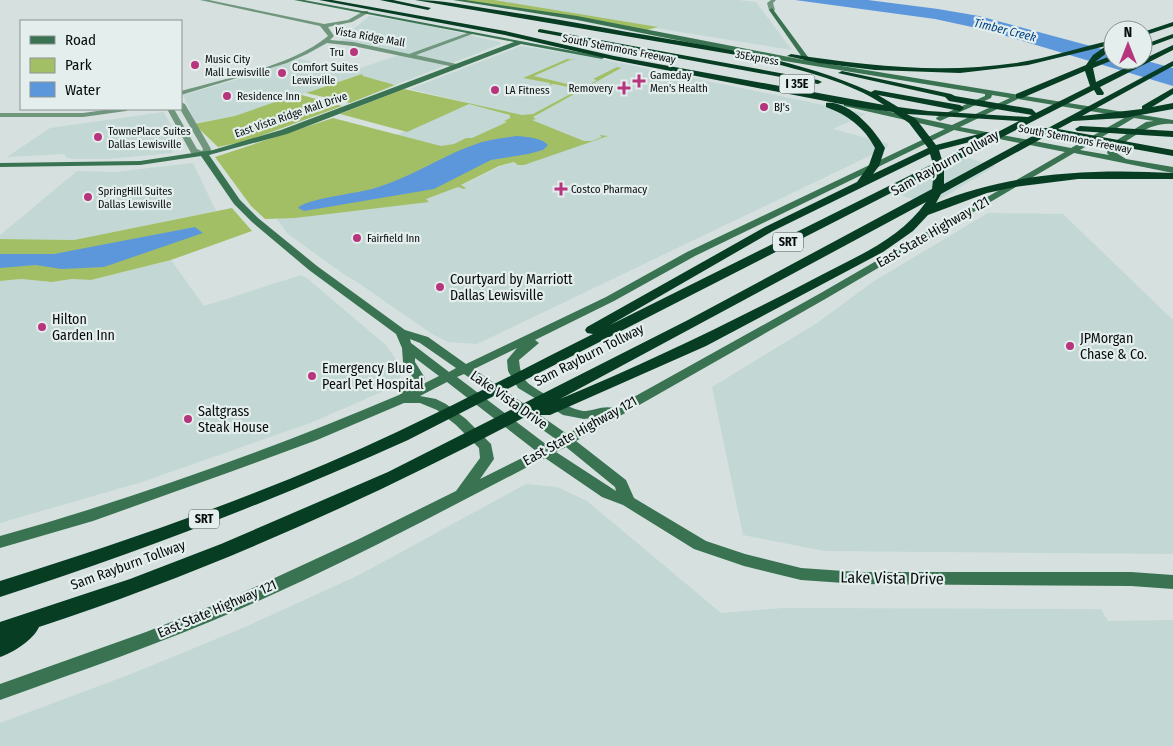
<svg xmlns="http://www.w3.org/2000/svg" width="1173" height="746" font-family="'Fira Sans Condensed',sans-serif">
	<rect width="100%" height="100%" fill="#d6e1df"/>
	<path fill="#c3d7d4" d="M484 0H738L756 2 792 50Z
		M369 16 416 23 500 42 501 44 395 85 362 76V74L237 116 195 123 183 95 239 79 300 59 355 70 399 55 354 45 336 44Z
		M521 46 586 56 858 112 866 114 833 129 889 144 886 148 477 344 448 342 432 334 357 282 345 275 288 234 276 218 427 198 462 185 501 166 583 141 529 119 531 117 522 115 450 149 396 135 469 103 410 89Z
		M164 112 180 144 181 148 172 151 173 153 107 159H75L67 158 64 154 7 157 50 128Z
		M951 153 996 166 930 205 883 189Z
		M193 163 216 211 74 240 0 239V235L77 171 115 172Z
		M988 213 1063 214 1173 320V554L824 551 743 535 712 387 817 323 874 281Z
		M171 260 204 306 301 275 308 279 387 346 402 369 398 385 310 423 142 482 0 523V281L21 279 52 282 72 279 92 280Z
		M526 484 557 487 587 501 721 613 783 608 1101 609 1108 621 1173 620V746H0V723L131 674 243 628 361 574Z"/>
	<path fill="#a3bf66" d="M459 0H494L658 27 647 30Z
		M567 59 576 60H570L534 76 584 88 597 80 593 79 617 67 621 68 533 117 536 119 532 120 584 141H592L602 137 599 135 608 136 524 165H518L514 162 499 166 461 185 466 188 464 189 458 187 426 199 429 202 295 218 265 219 251 206 215 157 333 118 441 146 454 144 466 138H472L507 122 504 121 510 118V115L469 104 407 132 340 114 404 89 522 115 533 114 576 91 573 90 574 88 553 84 549 85 550 83 523 78Z
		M362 74 363 76 395 85 350 103 306 93Z
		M298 94 342 106 247 141 218 147 194 124 235 116Z
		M232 208 252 231 171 260 91 280 72 279 52 282 21 279 0 281V239L74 240Z"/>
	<path fill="#5c97dc" d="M795 0H868L938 9 979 16 1113 52V60H1143L1173 68V86L986 30 935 19Z
		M516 136C527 137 540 137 548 145L543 150 528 154 491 160 434 189 304 211 298 208C305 199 358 193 372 189 411 178 444 154 482 142 493 139 505 138 516 136Z
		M195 227 203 233 104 267 61 269 36 265 0 268V254H54Z"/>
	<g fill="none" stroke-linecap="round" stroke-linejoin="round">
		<path fill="#71967e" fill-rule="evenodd" d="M200 0H209L324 24 348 20 364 11H368V13L352 22 328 27 334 36 330 40 353 42 409 54 470 32 475 33 416 55 461 65V67L459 68 353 46 327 43 307 54 287 63 181 95V91C225 79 294 65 328 36L320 26Z
			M771 0H776L773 3 775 10 772 12 769 10 767 3Z
			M181 102 185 104 211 149 207 156 191 153 167 109H174L197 149 202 151 203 149 180 109Z
			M112 109H130L126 111 83 117H0V113H83Z"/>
		<path fill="#397351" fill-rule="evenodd" d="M294 0H304L605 57 602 59 521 44 287 134 209 155 240 200 258 218 317 266 405 330 428 337 466 364 606 297 687 252 945 129 844 106V102L952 125 1010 98 992 95 991 98 940 121 936 119 937 117 985 96V94L761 57 577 20 453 0H465L577 16 804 60 769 10 772 8 811 61 1173 120V124C1152 121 1133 137 1116 148L1115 152 1126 159 1173 167V173L1074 153 827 298 576 441 626 480 634 498 706 541 745 554 801 568 858 572H1131L1173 575V589L1131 586 858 584 801 580 744 566 694 549 623 505 602 497 545 458C444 510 344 564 240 609 162 643 80 671 0 700V684L146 632 229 599 359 539 456 491 480 458 479 448 456 425 437 410 420 403H404L317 440 230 472 93 521 0 548V536C136 498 269 450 399 395L410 386 413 378 403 362 402 348 396 334 309 270 252 222 234 204 201 156 140 165 0 167V163L140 161 213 150 281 130 514 42ZM1018 99 1126 117 1071 148 960 127ZM1134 118 1154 121 1146 122 1109 145 1107 153 1109 155 1080 150ZM954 130 1065 152 819 294 614 408C603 405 593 411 583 411 572 410 535 390 527 382 521 376 520 369 519 360L539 343 535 340 614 301 695 256ZM410 339 420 343 456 368 449 372 411 343ZM517 348 507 360 508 371 518 388 563 415 584 419 598 417 567 434 474 369ZM415 358 439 376 423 384 425 378 415 362ZM464 374 557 440 547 445 457 377ZM447 382 536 451 480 479 494 459 491 444 466 419 446 404 436 399 420 396ZM566 447 615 487 616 491 556 452Z"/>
		<path fill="#063d23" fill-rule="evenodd" d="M319 0H332L505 31 614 56 884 105C846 79 791 68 748 57L415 0C440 0 465 5 490 9 529 15 568 21 606 28 696 45 787 54 871 92L875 90 960 105 964 108 960 111 878 95 898 107 928 111 1028 117 1032 115 949 101 945 97 838 73 842 71 951 94 955 96 1032 109 1036 113 1090 86 1085 71 1022 98H1016V94L1086 65 1093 55 1106 46 1028 65 960 73 875 70 819 63 787 56 791 54C866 66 941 74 1016 63 1049 58 1081 47 1113 40V44L1109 45 1113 47 1112 49 1095 62 1113 55V60L1093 68 1096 82 1173 45V50L1100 87 1104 93 1103 95H1097L1094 90 944 167V184L1042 131 1043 128H1048L1173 61V66L1082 116 1142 109V106L1173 88V94L1152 107 1173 103V109L1124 118 1073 121 1058 129 1173 150V156L1050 134 941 194 936 203C1011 172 1093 169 1173 173V179H1078L1015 187 987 193 928 215 913 231 883 252 706 346 550 415H538L536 411C376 496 212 570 39 627 34 639 13 653 0 657V622L130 579 221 544 388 472 688 320 932 189 934 171 408 440C275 500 139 552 0 597V581C134 539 269 492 397 432 463 401 527 367 593 334L587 333 585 330 587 327 765 227 857 182 869 165 875 148C864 127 848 115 826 107V103C849 100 875 130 885 148L879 166 873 174 928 148 909 123 893 112 856 107 614 60 505 35ZM907 114 1019 121 992 135 987 132 936 145 916 119ZM985 138 942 160 939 150ZM930 154 933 164 610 325 773 231ZM926 202C898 242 850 259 808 282 725 325 647 363 560 399Z
			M380 0H393L431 8 428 10Z
			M1173 22V26L1143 36V32Z
			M540 29 818 80 822 82 818 84 538 32V30Z
			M1173 34V38L1143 49V45Z
			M1080 126 1173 131V137L1077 131 1075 129Z"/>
	</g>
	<g fill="#b7357d" stroke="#e3eeed" stroke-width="2">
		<circle cx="354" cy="52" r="5"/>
		<circle cx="195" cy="65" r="5"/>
		<circle cx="282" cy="73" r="5"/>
		<path d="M636.5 73.5h5v5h5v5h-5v5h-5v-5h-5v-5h5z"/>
		<path d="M621.5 80.5h5v5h5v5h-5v5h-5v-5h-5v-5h5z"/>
		<circle cx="495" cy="90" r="5"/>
		<circle cx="227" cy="96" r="5"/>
		<circle cx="764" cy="107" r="5"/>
		<circle cx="98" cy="137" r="5"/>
		<path d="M558.5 181.5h5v5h5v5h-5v5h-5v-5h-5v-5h5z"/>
		<circle cx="88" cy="197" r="5"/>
		<circle cx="357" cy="238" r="5"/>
		<circle cx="440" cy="287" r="5"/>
		<circle cx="42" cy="327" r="5"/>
		<circle cx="1070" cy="346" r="5"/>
		<circle cx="312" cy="376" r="5"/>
		<circle cx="188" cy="419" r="5"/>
	</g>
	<g text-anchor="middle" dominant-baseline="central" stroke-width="4.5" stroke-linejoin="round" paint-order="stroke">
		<g font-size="11" fill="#090c0c" stroke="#e3eeed">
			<text transform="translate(370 37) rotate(10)">Vista Ridge Mall</text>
			<text transform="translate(619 49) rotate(11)">South Stemmons Freeway</text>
			<text transform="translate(757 58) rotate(10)">35Express</text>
			<text transform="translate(291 115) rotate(-19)">East Vista Ridge Mall Drive</text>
			<text transform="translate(1075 139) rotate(11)">South Stemmons Freeway</text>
		</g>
		<g font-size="11" fill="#090c0c" stroke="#e3eeed" text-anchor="start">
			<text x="344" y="52" text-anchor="end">Tru</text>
			<text x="205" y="59">Music City<tspan x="205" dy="13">Mall Lewisville</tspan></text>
			<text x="292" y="67">Comfort Suites<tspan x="292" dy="13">Lewisville</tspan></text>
			<text x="650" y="75">Gameday<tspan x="650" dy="13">Men's Health</tspan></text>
			<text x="613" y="88" text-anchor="end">Removery</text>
			<text x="505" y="90">LA Fitness</text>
			<text x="237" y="96">Residence Inn</text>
			<text x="774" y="107">BJ's</text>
			<text x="108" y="131">TownePlace Suites<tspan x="108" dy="13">Dallas Lewisville</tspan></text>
			<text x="571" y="189">Costco Pharmacy</text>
			<text x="98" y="191">SpringHill Suites<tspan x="98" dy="13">Dallas Lewisville</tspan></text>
			<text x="367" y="238">Fairfield Inn</text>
		</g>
		<g font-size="12" font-style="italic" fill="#004382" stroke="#e3eeed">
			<text transform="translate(1005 30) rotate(14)">Timber Creek</text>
		</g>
		<g fill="#e3eeed" stroke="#4a5050" stroke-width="1">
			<rect x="779.5" y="74.5" width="35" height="19" rx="4"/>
			<rect x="773" y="232.5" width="30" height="19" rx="4"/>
			<rect x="189" y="509.5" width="30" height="19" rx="4"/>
		</g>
		<g font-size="12" font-weight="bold" fill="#090c0c">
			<text x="797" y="84">I 35E</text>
			<text x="788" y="242">SRT</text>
			<text x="204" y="519">SRT</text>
		</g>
		<g font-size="14" fill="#090c0c" stroke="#e3eeed">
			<text transform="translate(945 163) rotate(-29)">Sam Rayburn Tollway</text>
			<text transform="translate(933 232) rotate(-30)">East State Highway 121</text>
			<text transform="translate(589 355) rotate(-27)">Sam Rayburn Tollway</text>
			<text transform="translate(509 400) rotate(35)">Lake Vista Drive</text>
			<text transform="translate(580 431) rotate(-29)">East State Highway 121</text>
			<text transform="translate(128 565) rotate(-20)">Sam Rayburn Tollway</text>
			<text transform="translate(217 609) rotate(-23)">East State Highway 121</text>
		</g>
		<g font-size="14" fill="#090c0c" stroke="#e3eeed" text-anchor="start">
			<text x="450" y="279">Courtyard by Marriott<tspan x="450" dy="16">Dallas Lewisville</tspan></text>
			<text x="52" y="319">Hilton<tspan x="52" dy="16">Garden Inn</tspan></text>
			<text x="1080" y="338">JPMorgan<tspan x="1080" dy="16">Chase &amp; Co.</tspan></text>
			<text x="322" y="368">Emergency Blue<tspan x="322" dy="16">Pearl Pet Hospital</tspan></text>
			<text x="198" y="411">Saltgrass<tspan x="198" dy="16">Steak House</tspan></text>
		</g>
		<g font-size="16" fill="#090c0c" stroke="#e3eeed">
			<text transform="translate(892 578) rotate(1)">Lake Vista Drive</text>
		</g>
	</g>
	<rect x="20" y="20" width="162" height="90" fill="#e3eeed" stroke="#8c9493"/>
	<rect x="30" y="36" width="25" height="8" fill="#397351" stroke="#8c9493"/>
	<text x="65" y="45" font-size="15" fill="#090c0c">Road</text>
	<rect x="30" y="58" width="25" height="15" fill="#a3bf66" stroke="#8c9493"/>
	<text x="65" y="70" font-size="15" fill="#090c0c">Park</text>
	<rect x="30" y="82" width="25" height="15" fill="#5c97dc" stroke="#8c9493"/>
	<text x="65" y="95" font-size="15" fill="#090c0c">Water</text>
	<g transform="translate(1128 45)"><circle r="24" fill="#e3eeed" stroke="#8c9493"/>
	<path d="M0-4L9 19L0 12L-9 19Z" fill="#b7357d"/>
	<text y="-8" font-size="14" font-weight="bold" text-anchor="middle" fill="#090c0c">N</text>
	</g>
</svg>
